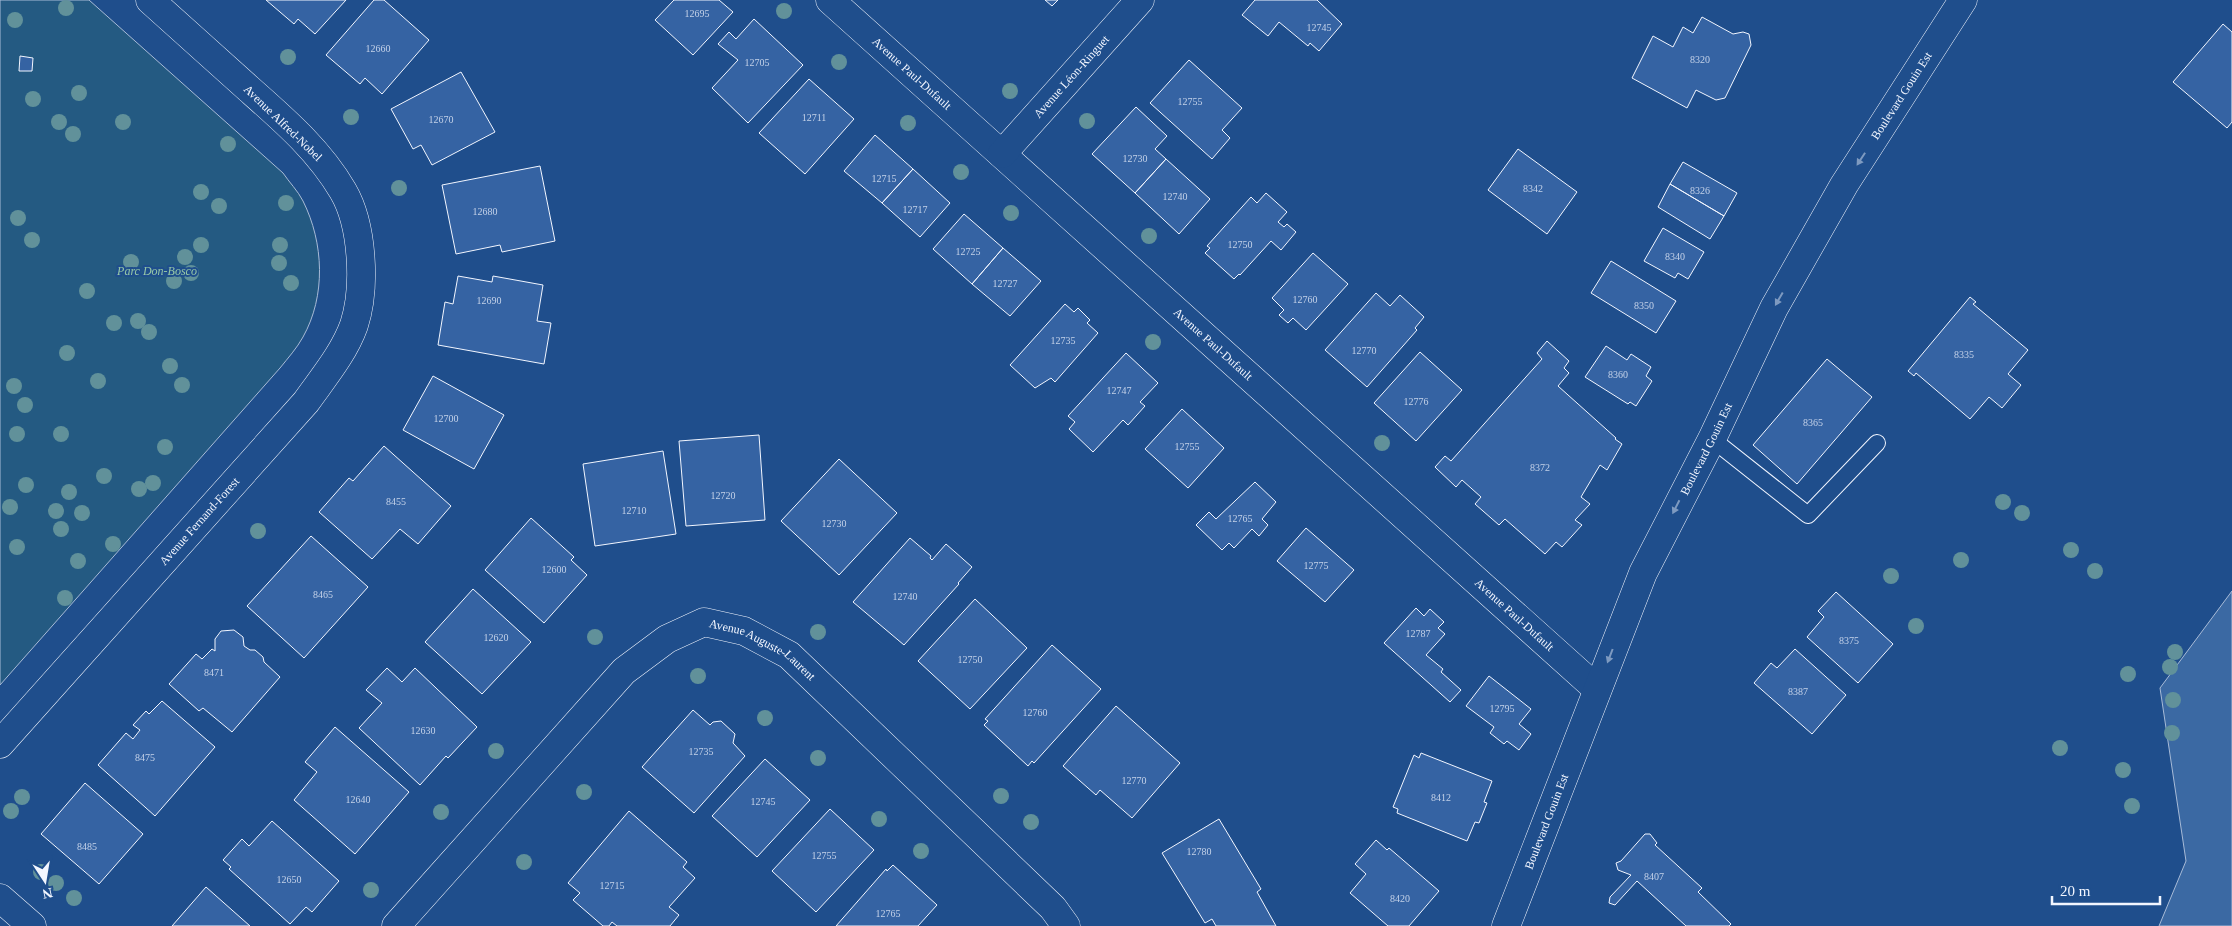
<svg xmlns="http://www.w3.org/2000/svg" width="2232" height="926" font-family="'Times New Roman',serif">
	<rect width="100%" height="100%" fill="#1f4e8c"/>
	<path fill="#245a82" stroke="#a8bbd7" d="M0 0H89L283 173C289 182 298 191 303 201 324 243 326 296 303 337 297 348 288 358 280 368L0 685Z"/>
	<path fill="#3b69a3" stroke="#a8bbd7" d="M2232 591V926H2159L2186 861 2160 688Z"/>
	<path fill="#3563a3" stroke="#f2f6ff" d="M266 0H346L315 34 298 19 294 24Z
		M374 0H384L429 40 382 94 365 78 360 84 326 55Z
		M674 0H719L733 12 693 55 655 20Z
		M1045 0H1058L1052 6Z
		M1255 0H1317L1342 24 1319 51 1310 43 1308 46 1279 22 1268 36 1242 15Z
		M1702 17 1733 34 1743 32 1749 34 1751 45 1725 98 1716 100 1696 90 1687 108 1632 78 1653 36 1673 47 1683 27 1693 33Z
		M754 19 803 65 748 123 712 88 738 60 718 44 729 32 736 39Z
		M2223 24 2232 32V122L2227 128 2173 82Z
		M20 56 33 58 32 71H19Z
		M1189 60 1242 108 1222 130 1230 138 1212 159 1150 103Z
		M461 72 495 132 432 165 421 145 413 149 391 109Z
		M809 79 854 119 805 174 759 133Z
		M1136 107 1167 136 1155 149 1166 159 1135 193 1092 154Z
		M875 135 913 169 882 203 844 171Z
		M1518 149 1577 192 1547 234 1488 190Z
		M1166 159 1210 199 1179 234 1135 193Z
		M1683 162 1737 193 1724 216 1670 184Z
		M540 166 555 241 502 252 500 245 456 254 442 185Z
		M913 169 950 203 920 237 882 203Z
		M1670 184 1724 216 1710 239 1658 207Z
		M1266 193 1287 212 1278 222 1284 227 1287 224 1296 232 1281 250 1271 241 1240 275 1239 274 1234 279 1205 253 1210 248 1207 246 1251 197 1257 203Z
		M964 214 1003 248 972 284 933 249Z
		M1663 228 1704 252 1688 279 1678 273 1675 278 1644 261Z
		M1003 248 1041 281 1010 316 972 284Z
		M1313 253 1348 284 1306 330 1293 318 1288 323 1279 315 1284 310 1272 298Z
		M1611 261 1676 301 1656 333 1591 293Z
		M458 276 492 282 493 276 543 285 537 321 551 323 544 364 438 345 445 302 453 304Z
		M1376 293 1390 306 1400 295 1424 317 1415 328 1417 330 1367 387 1325 350Z
		M1970 297 1976 302 1973 304 2028 350 2008 374 2021 385 2002 408 1989 397 1970 419 1916 373 1914 376 1908 371Z
		M1065 304 1074 312 1078 308 1090 320 1087 323 1098 333 1055 382 1051 378 1035 388 1010 365Z
		M1547 341 1569 361 1564 368 1569 373 1558 386 1616 438 1615 439 1622 444 1607 470 1600 465 1581 497 1590 504 1575 520 1582 525 1562 547 1556 542 1545 554 1505 519 1499 525 1475 504 1481 497 1462 480 1456 487 1435 467 1445 456 1451 461 1542 359 1537 353Z
		M1606 346 1627 360 1631 354 1651 367 1646 376 1652 381 1636 406 1630 402 1628 404 1585 377Z
		M1420 352 1462 390 1416 441 1374 403Z
		M1126 353 1158 383 1140 402 1145 406 1128 425 1123 420 1093 452 1069 429 1075 422 1068 416Z
		M1827 359 1872 397 1797 484 1753 445Z
		M433 376 504 415 474 469 403 430Z
		M1182 409 1224 448 1188 488 1145 449Z
		M759 435 765 520 686 526 679 441Z
		M384 446 451 506 418 544 400 529 372 559 319 512 349 478 353 481Z
		M663 451 676 534 595 546 583 464Z
		M839 459 897 513 839 575 781 521Z
		M1255 482 1276 502 1262 519 1268 525 1259 536 1252 529 1234 548 1229 543 1222 550 1196 525 1209 512 1216 519Z
		M531 518 574 557 571 560 587 575 544 623 485 570Z
		M1306 528 1354 570 1325 602 1277 561Z
		M311 536 368 587 304 658 247 606Z
		M910 538 931 556 930 558 932 560 946 544 972 567 958 583 959 584 904 645 853 602Z
		M473 589 531 642 482 694 425 642Z
		M1836 592 1893 644 1858 683 1807 637 1824 617 1818 611Z
		M975 599 1027 648 970 709 918 661Z
		M1416 608 1424 616 1430 609 1444 622 1438 628 1445 634 1426 655 1443 669 1441 672 1461 690 1450 702 1384 643Z
		M234 630 243 637 244 646 250 650H255L263 657 264 662 280 677 232 732 203 708 199 711 169 684 196 654 202 659 212 649 215 651V639L221 631Z
		M1052 645 1101 689 1034 763 1032 761 1028 766 984 725 988 721 985 719Z
		M1795 649 1846 695 1812 734 1754 683 1771 663 1777 668Z
		M387 668 402 682 415 668 477 727 448 758 446 756 420 785 359 728 382 703 366 690Z
		M1489 676 1531 709 1519 724 1531 734 1519 750 1507 741 1504 744 1490 733 1494 727 1466 706Z
		M162 701 215 747 155 816 98 765 126 733 133 739 140 730 133 725 146 711 149 714Z
		M1116 706 1180 763 1132 818 1100 790 1096 795 1063 766Z
		M693 710 710 725 713 722 721 721 735 734 733 743 745 756 694 813 642 767Z
		M335 727 409 792 355 854 294 800 317 772 305 762Z
		M1421 753 1492 781 1484 802 1487 803 1479 823 1475 822 1467 841 1397 813 1398 809 1393 807 1414 755 1419 758Z
		M765 759 810 800 757 857 712 816Z
		M85 783 143 834 99 884 41 834Z
		M830 809 874 850 816 912 772 871Z
		M629 811 687 862 683 867 695 878 669 907 679 915 670 926H617L612 922 609 926H603L573 900 580 893 568 883Z
		M1219 819 1261 889 1257 892 1276 926H1216L1212 919 1205 923 1162 853Z
		M272 821 339 881 312 912 306 907 290 924 229 869 231 867 223 860 242 839 249 846Z
		M1645 834H1650L1657 843 1655 845 1702 888 1698 892 1731 924 1729 926H1686L1637 881 1615 905 1609 903 1610 897 1631 875 1618 870 1616 863 1621 861Z
		M1376 840 1387 850 1389 848 1439 891 1409 926H1388L1350 893 1366 874 1355 864Z
		M893 865 937 905 918 926H836L886 869 887 871Z
		M206 887 250 926H172Z"/>
	<g fill="none" stroke-linecap="round" stroke-linejoin="round">
		<defs>
			<path id="service" d="M1712 439 1808 515 1877 443"/>
			<g id="minor">
				<path id="s1" d="M830 0 1597 689"/>
				<path id="s2" d="M1002 154 1140 0"/>
				<path id="s3" d="M0 744 306 402C323 378 344 353 354 325 366 288 363 225 343 191 319 150 284 120 249 89 216 59 183 30 150 0"/>
				<path d="M0 898 32 926"/>
				<path id="s4" d="M396 926 624 671 667 639 704 622 744 631 789 655 1053 908 1066 926"/>
			</g>
			<g id="tertiary">
				<path id="s5" d="M1506 926 1643 573 1712 439 1774 308 1844 185 1963 0"/>
			</g>
		</defs>
		<use href="#service" stroke="#f2f6ff" stroke-width="18"/>
		<use href="#minor" stroke="#f2f6ff" stroke-width="29"/>
		<use href="#tertiary" stroke="#f2f6ff" stroke-width="29"/>
		<use href="#service" stroke="#1f4e8c" stroke-width="16"/>
		<use href="#minor" stroke="#1f4e8c" stroke-width="28"/>
		<use href="#tertiary" stroke="#1f4e8c" stroke-width="28"/>
	</g>
	<g fill="#61919a">
		<circle cx="66" cy="8" r="8"/>
		<circle cx="784" cy="11" r="8"/>
		<circle cx="15" cy="20" r="8"/>
		<circle cx="288" cy="57" r="8"/>
		<circle cx="839" cy="62" r="8"/>
		<circle cx="1010" cy="91" r="8"/>
		<circle cx="79" cy="93" r="8"/>
		<circle cx="33" cy="99" r="8"/>
		<circle cx="351" cy="117" r="8"/>
		<circle cx="1087" cy="121" r="8"/>
		<circle cx="59" cy="122" r="8"/>
		<circle cx="123" cy="122" r="8"/>
		<circle cx="908" cy="123" r="8"/>
		<circle cx="73" cy="134" r="8"/>
		<circle cx="228" cy="144" r="8"/>
		<circle cx="961" cy="172" r="8"/>
		<circle cx="399" cy="188" r="8"/>
		<circle cx="201" cy="192" r="8"/>
		<circle cx="286" cy="203" r="8"/>
		<circle cx="219" cy="206" r="8"/>
		<circle cx="1011" cy="213" r="8"/>
		<circle cx="18" cy="218" r="8"/>
		<circle cx="1149" cy="236" r="8"/>
		<circle cx="32" cy="240" r="8"/>
		<circle cx="201" cy="245" r="8"/>
		<circle cx="280" cy="245" r="8"/>
		<circle cx="185" cy="257" r="8"/>
		<circle cx="131" cy="262" r="8"/>
		<circle cx="279" cy="263" r="8"/>
		<circle cx="191" cy="273" r="8"/>
		<circle cx="174" cy="281" r="8"/>
		<circle cx="291" cy="283" r="8"/>
		<circle cx="87" cy="291" r="8"/>
		<circle cx="138" cy="321" r="8"/>
		<circle cx="114" cy="323" r="8"/>
		<circle cx="149" cy="332" r="8"/>
		<circle cx="1153" cy="342" r="8"/>
		<circle cx="67" cy="353" r="8"/>
		<circle cx="170" cy="366" r="8"/>
		<circle cx="98" cy="381" r="8"/>
		<circle cx="182" cy="385" r="8"/>
		<circle cx="14" cy="386" r="8"/>
		<circle cx="25" cy="405" r="8"/>
		<circle cx="17" cy="434" r="8"/>
		<circle cx="61" cy="434" r="8"/>
		<circle cx="1382" cy="443" r="8"/>
		<circle cx="165" cy="447" r="8"/>
		<circle cx="104" cy="476" r="8"/>
		<circle cx="153" cy="483" r="8"/>
		<circle cx="26" cy="485" r="8"/>
		<circle cx="139" cy="489" r="8"/>
		<circle cx="69" cy="492" r="8"/>
		<circle cx="2003" cy="502" r="8"/>
		<circle cx="10" cy="507" r="8"/>
		<circle cx="56" cy="511" r="8"/>
		<circle cx="82" cy="513" r="8"/>
		<circle cx="2022" cy="513" r="8"/>
		<circle cx="61" cy="529" r="8"/>
		<circle cx="258" cy="531" r="8"/>
		<circle cx="113" cy="544" r="8"/>
		<circle cx="17" cy="547" r="8"/>
		<circle cx="2071" cy="550" r="8"/>
		<circle cx="1961" cy="560" r="8"/>
		<circle cx="78" cy="561" r="8"/>
		<circle cx="2095" cy="571" r="8"/>
		<circle cx="1891" cy="576" r="8"/>
		<circle cx="65" cy="598" r="8"/>
		<circle cx="1916" cy="626" r="8"/>
		<circle cx="818" cy="632" r="8"/>
		<circle cx="595" cy="637" r="8"/>
		<circle cx="2175" cy="652" r="8"/>
		<circle cx="2170" cy="667" r="8"/>
		<circle cx="2128" cy="674" r="8"/>
		<circle cx="698" cy="676" r="8"/>
		<circle cx="2173" cy="700" r="8"/>
		<circle cx="765" cy="718" r="8"/>
		<circle cx="2172" cy="733" r="8"/>
		<circle cx="2060" cy="748" r="8"/>
		<circle cx="496" cy="751" r="8"/>
		<circle cx="818" cy="758" r="8"/>
		<circle cx="2123" cy="770" r="8"/>
		<circle cx="584" cy="792" r="8"/>
		<circle cx="1001" cy="796" r="8"/>
		<circle cx="22" cy="797" r="8"/>
		<circle cx="2132" cy="806" r="8"/>
		<circle cx="11" cy="811" r="8"/>
		<circle cx="441" cy="812" r="8"/>
		<circle cx="879" cy="819" r="8"/>
		<circle cx="1031" cy="822" r="8"/>
		<circle cx="921" cy="851" r="8"/>
		<circle cx="524" cy="862" r="8"/>
		<circle cx="41" cy="872" r="8"/>
		<circle cx="56" cy="883" r="8"/>
		<circle cx="371" cy="890" r="8"/>
		<circle cx="74" cy="898" r="8"/>
	</g>
	<defs><path id="oneway-solid" d="M-6-.8H1V-3.2L6.5 0L1 3.2V.8H-6Z" transform="scale(1.25)"/></defs>
	<g fill="#7e9ac0">
		<use href="#oneway-solid" transform="translate(1861 159) rotate(123)"/>
		<use href="#oneway-solid" transform="translate(1779 299) rotate(120)"/>
		<use href="#oneway-solid" transform="translate(1676 507) rotate(117)"/>
		<use href="#oneway-solid" transform="translate(1610 656) rotate(111)"/>
	</g>
	<g text-anchor="middle" dominant-baseline="central" stroke-width="4" stroke-linejoin="round" paint-order="stroke">
		<g font-size="10" fill="#c3d1e8">
			<text x="697" y="13">12695</text>
			<text x="1319" y="27">12745</text>
			<text x="378" y="48">12660</text>
			<text x="1700" y="59">8320</text>
			<text x="757" y="62">12705</text>
			<text x="1190" y="101">12755</text>
			<text x="814" y="117">12711</text>
			<text x="441" y="119">12670</text>
			<text x="1135" y="158">12730</text>
			<text x="884" y="178">12715</text>
			<text x="1533" y="188">8342</text>
			<text x="1700" y="190">8326</text>
			<text x="1175" y="196">12740</text>
			<text x="915" y="209">12717</text>
			<text x="485" y="211">12680</text>
			<text x="1240" y="244">12750</text>
			<text x="968" y="251">12725</text>
			<text x="1675" y="256">8340</text>
			<text x="1005" y="283">12727</text>
			<text x="1305" y="299">12760</text>
			<text x="489" y="300">12690</text>
			<text x="1644" y="305">8350</text>
			<text x="1063" y="340">12735</text>
			<text x="1364" y="350">12770</text>
			<text x="1964" y="354">8335</text>
			<text x="1618" y="374">8360</text>
			<text x="1119" y="390">12747</text>
			<text x="1416" y="401">12776</text>
			<text x="446" y="418">12700</text>
			<text x="1813" y="422">8365</text>
			<text x="1187" y="446">12755</text>
			<text x="1540" y="467">8372</text>
			<text x="723" y="495">12720</text>
			<text x="396" y="501">8455</text>
			<text x="634" y="510">12710</text>
			<text x="1240" y="518">12765</text>
			<text x="834" y="523">12730</text>
			<text x="1316" y="565">12775</text>
			<text x="554" y="569">12600</text>
			<text x="323" y="594">8465</text>
			<text x="905" y="596">12740</text>
			<text x="1418" y="633">12787</text>
			<text x="496" y="637">12620</text>
			<text x="1849" y="640">8375</text>
			<text x="970" y="659">12750</text>
			<text x="214" y="672">8471</text>
			<text x="1798" y="691">8387</text>
			<text x="1502" y="708">12795</text>
			<text x="1035" y="712">12760</text>
			<text x="423" y="730">12630</text>
			<text x="701" y="751">12735</text>
			<text x="145" y="757">8475</text>
			<text x="1134" y="780">12770</text>
			<text x="1441" y="797">8412</text>
			<text x="358" y="799">12640</text>
			<text x="763" y="801">12745</text>
			<text x="87" y="846">8485</text>
			<text x="1199" y="851">12780</text>
			<text x="824" y="855">12755</text>
			<text x="1654" y="876">8407</text>
			<text x="289" y="879">12650</text>
			<text x="612" y="885">12715</text>
			<text x="1400" y="898">8420</text>
			<text x="888" y="913">12765</text>
		</g>
		<g font-size="12" fill="#f2f6ff" stroke="#1f4e8c">
			<text stroke="none"><textPath href="#s1" startOffset="110">Avenue Paul-Dufault</textPath></text>
			<text stroke="none"><textPath href="#s2" startOffset="104">Avenue Léon-Ringuet</textPath></text>
			<text stroke="none"><textPath href="#s5" startOffset="922">Boulevard Gouin Est</textPath></text>
			<text transform="translate(283 123) rotate(44)">Avenue Alfred-Nobel</text>
			<text stroke="none"><textPath href="#s1" startOffset="515">Avenue Paul-Dufault</textPath></text>
			<text stroke="none"><textPath href="#s5" startOffset="518">Boulevard Gouin Est</textPath></text>
			<text stroke="none"><textPath href="#s3" startOffset="299">Avenue Fernand-Forest</textPath></text>
			<text stroke="none"><textPath href="#s1" startOffset="920">Avenue Paul-Dufault</textPath></text>
			<text stroke="none"><textPath href="#s4" startOffset="502">Avenue Auguste-Laurent</textPath></text>
			<text stroke="none"><textPath href="#s5" startOffset="112">Boulevard Gouin Est</textPath></text>
		</g>
		<g font-size="12" font-style="italic" fill="#97c8a6" stroke="#1f4e8c">
			<text x="157" y="271">Parc Don-Bosco</text>
		</g>
	</g>
	<g transform="translate(45 881) rotate(168)" stroke="#1f4e8c" stroke-width="4" paint-order="stroke">
	<path d="M0-4L9 19L0 12L-9 19Z" fill="#f2f6ff"/>
	<text y="-8" font-size="14" font-weight="bold" text-anchor="middle" fill="#f2f6ff">N</text>
	</g>
	<path d="M2052 896v8h108v-8" fill="none" stroke="#f2f6ff" stroke-width="2.5"/>
	<text x="2060" y="896" font-size="15" fill="#f2f6ff" stroke="#1f4e8c" stroke-width="4" paint-order="stroke">20 m</text>
</svg>
